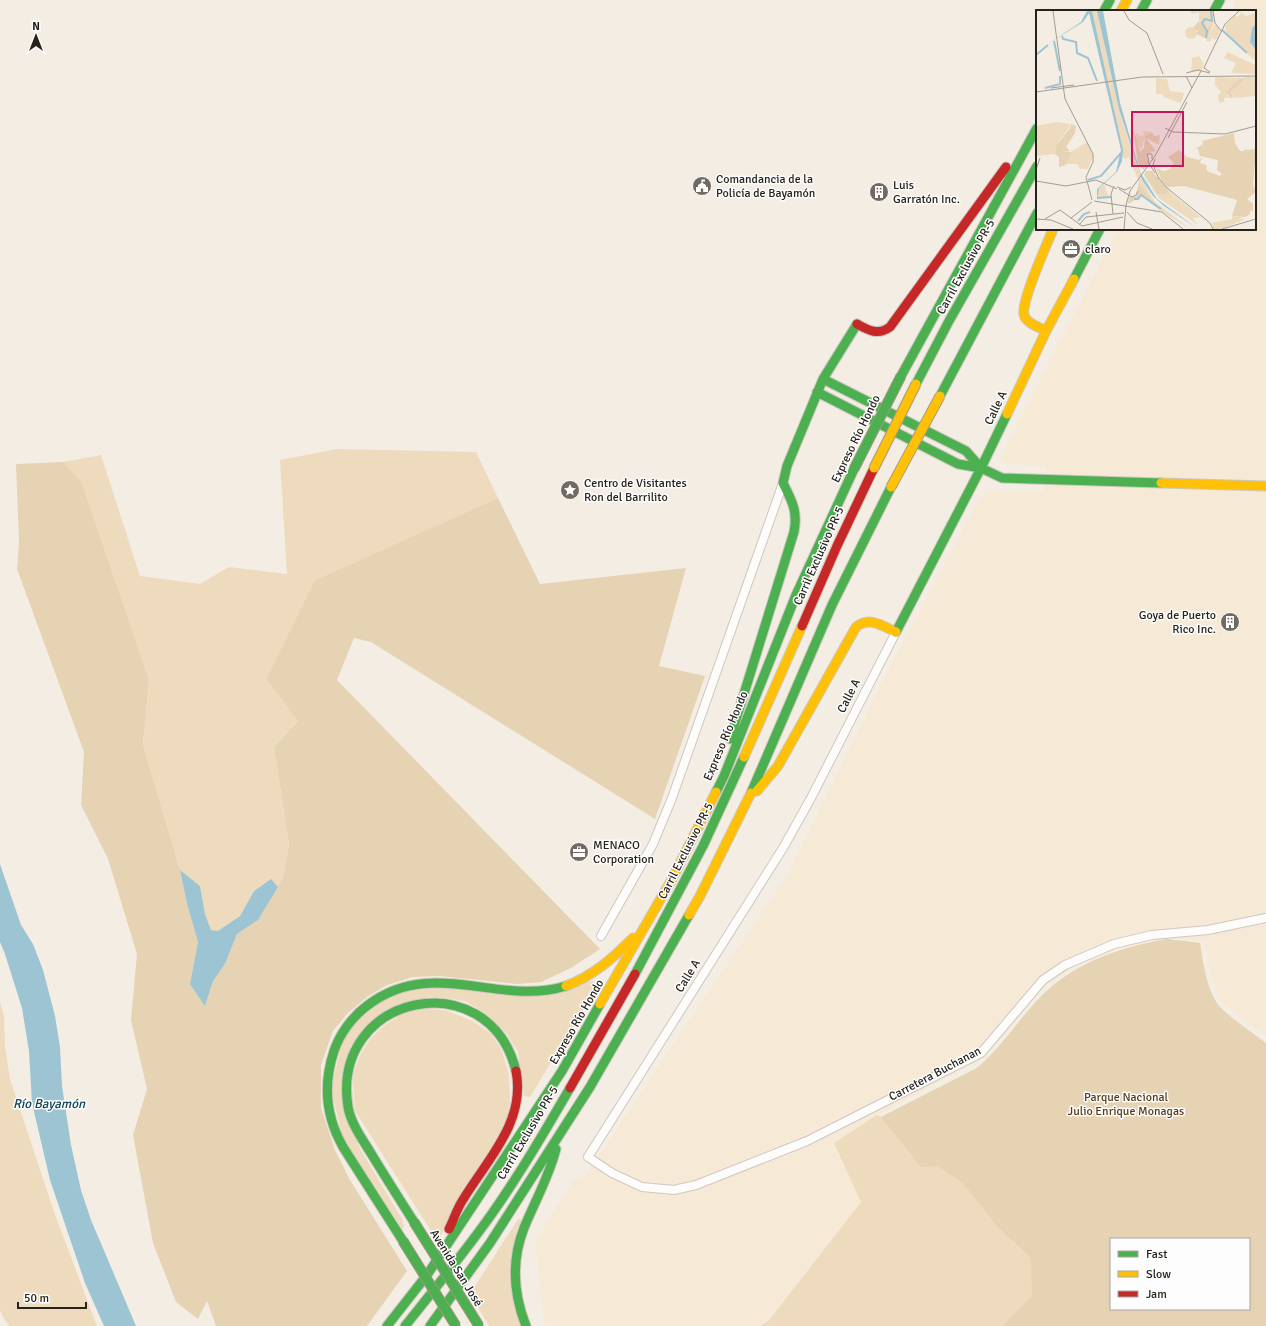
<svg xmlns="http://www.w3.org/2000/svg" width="1266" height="1326" font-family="Signika,sans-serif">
	<rect width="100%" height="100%" fill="#f4ede3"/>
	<path fill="#f6ead7" d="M1236 0H1266V1036L1222 1003 1209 970 1206 942 1166 937 1115 950 1077 966 1045 986 984 1058 871 1119 861 1202 768 1320 761 1326H552L544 1323 535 1242 575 1178 585 1176 786 877 879 688 980 497 993 491H1044L1046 466 1006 464 1001 460 1002 454 1118 229H1255V11H1231Z"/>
	<path fill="#eedbbd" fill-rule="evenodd" d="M337 449 476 452 498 498 315 580 266 679 298 721 274 747 289 845 283 878 278 887 270 880 254 891 240 916 218 931 211 930 205 914 200 886 180 870 143 745 149 680 63 462 101 455 140 576 200 584 229 567 287 574 280 460Z
		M1166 939 1200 943C1203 962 1207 995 1222 1009 1235 1022 1252 1032 1266 1043V1326H761L769 1320 861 1202 834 1143 877 1115 881 1117 977 1068C999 1050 1015 1025 1034 1004 1069 964 1115 949 1166 939ZM1111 1239H1249V1309H1111Z
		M593 981 597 987 530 1097 524 1096 518 1052 507 1034 489 1016 465 1001 445 998 427 997 350 1046 358 1145 402 1219 404 1227 402 1229 342 1136 331 1088 342 1043 353 1024 390 995 427 986 487 990Z
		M0 1002 4 1016 5 1046 10 1079 54 1212 97 1326H9L3 1317 0 1310Z
		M424 1009 445 1010 473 1021 491 1034 501 1049 509 1074 510 1103 506 1125 458 1199 438 1242 355 1111 351 1080 360 1055 370 1039 385 1025 402 1014Z
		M518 1219H521L520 1326H489L470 1294Z"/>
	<path fill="#e6d3b4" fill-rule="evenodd" d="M63 462 81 482 149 680 143 745 180 870 187 904 198 942 190 984 205 1005 213 981 225 964 237 934 258 920 283 878 289 845 274 747 298 721 266 679 315 580 498 498 540 584 686 568 659 666 705 676 655 819 371 642 354 638 337 680 600 949 571 968 541 982 517 984 439 976 413 977 387 985 367 997 348 1013 333 1031 321 1065V1108L335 1150 350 1180 407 1271 367 1326H216L207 1301 198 1319 176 1302 153 1243 133 1135 147 1089 131 1020 137 954 108 859 81 805 84 752 17 569 19 542 16 464Z
		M1166 939 1200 943C1203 962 1207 995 1222 1009 1235 1022 1252 1032 1266 1043V1326H1002L1032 1296 1031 1258 996 1225 963 1183 937 1166 921 1167 881 1117 977 1068C999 1050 1015 1025 1034 1004 1069 964 1115 949 1166 939ZM1111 1239H1249V1309H1111Z"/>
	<path fill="#9cc4d2" d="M0 864 21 925 33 944 43 970 55 1016 60 1047 62 1086 71 1145 81 1190 91 1220 136 1326H104L85 1283 50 1180 32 1103 29 1051 22 1008 5 954 0 942Z
		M180 870 200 886 205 914 211 930 218 931 240 916 254 891 271 879 278 887 258 920 237 934 225 964 213 981 205 1006 190 984 198 942 187 904Z"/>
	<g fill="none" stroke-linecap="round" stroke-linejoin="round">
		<defs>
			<path id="street" d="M896 632 811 798 783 848 588 1157 612 1173 642 1187 674 1190 696 1185 807 1141 981 1053 1043 980 1065 965 1114 944 1152 935 1208 930 1266 918
				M601 936 653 844 672 798 783 483"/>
			<path id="fast" d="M1104 11 1110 0
				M1141 11 1147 0
				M1214 11 1220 0
				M1074 279 1100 229
				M901 376 1037 128
				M823 379 966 451 981 468
				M916 384 949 321 1037 166
				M817 392 958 464 981 468 1002 478 1161 483
				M940 396 1037 213
				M783 483 787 466 823 379 857 324
				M896 632 981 468 1007 414
				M730 739 794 532C798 511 792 501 783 483
				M716 792 724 776 796 595 854 469
				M751 793 832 605 891 487
				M635 974 703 846 744 757
				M414 1222C400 1200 386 1178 372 1155 363 1140 351 1124 348 1107 330 993 489 961 516 1071
				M403 1241 343 1147C326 1117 323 1084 334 1051 340 1033 353 1016 368 1005 432 956 499 1007 566 986
				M387 1326 427 1275 562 1071 600 1004
				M405 1326C434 1290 464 1253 491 1215 520 1174 545 1131 570 1088
				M430 1326 490 1243 590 1087 689 915
				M526 1326C513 1293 511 1261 524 1228 535 1201 549 1177 556 1149"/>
			<path id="slow" d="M1121 11 1127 0
				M1046 331C1039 327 1026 323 1024 315 1021 300 1047 245 1053 229
				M1007 414 1046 331 1074 279
				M1161 483 1266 486
				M744 757 802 626
				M757 791 778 766 856 627C870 616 882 626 896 632
				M689 915 700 896 751 793
				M566 986C593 976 613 958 633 938
				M600 1004 671 881 716 792"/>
			<path id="jam" d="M857 324C868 330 878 336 890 327L1006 167
				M802 626 837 546 874 468
				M570 1088 635 974
				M449 1229C454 1219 457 1208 464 1198 488 1159 526 1121 516 1071"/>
		</defs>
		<use href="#street" stroke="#cdc8c0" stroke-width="10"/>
		<use href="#fast" stroke="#cdc8c0" stroke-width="11"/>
		<use href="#slow" stroke="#cdc8c0" stroke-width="11"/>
		<use href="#jam" stroke="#cdc8c0" stroke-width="11"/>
		<use href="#street" stroke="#fdfcfb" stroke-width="8"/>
		<use href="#fast" stroke="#4caf50" stroke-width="9"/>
		<use href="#slow" stroke="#ffc107" stroke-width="9"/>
		<use href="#jam" stroke="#c62828" stroke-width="9"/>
		<defs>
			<path id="fast-bridge" d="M854 469 901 376
				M414 1222 479 1326
				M403 1241 456 1326"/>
			<path id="slow-bridge" d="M874 468 916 384
				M891 487 940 396"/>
		</defs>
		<use href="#fast-bridge" stroke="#a19783" stroke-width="11" stroke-linecap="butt"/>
		<use href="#slow-bridge" stroke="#a19783" stroke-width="11" stroke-linecap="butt"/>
		<use href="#fast-bridge" stroke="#4caf50" stroke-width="9"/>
		<use href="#slow-bridge" stroke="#ffc107" stroke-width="9"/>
	</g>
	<defs>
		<symbol id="civic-disc" viewBox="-11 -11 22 22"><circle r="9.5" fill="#6f6a62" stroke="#fdfdfd"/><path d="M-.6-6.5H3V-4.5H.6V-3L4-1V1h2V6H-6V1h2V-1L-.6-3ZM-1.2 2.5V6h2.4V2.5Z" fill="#fff"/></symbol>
		<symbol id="building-disc" viewBox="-11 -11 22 22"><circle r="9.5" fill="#6f6a62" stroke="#fdfdfd"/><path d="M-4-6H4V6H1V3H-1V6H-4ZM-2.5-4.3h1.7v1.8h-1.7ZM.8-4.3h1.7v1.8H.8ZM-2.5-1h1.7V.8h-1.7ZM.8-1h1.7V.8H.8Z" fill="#fff"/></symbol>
		<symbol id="office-disc" viewBox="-11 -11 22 22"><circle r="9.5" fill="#6f6a62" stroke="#fdfdfd"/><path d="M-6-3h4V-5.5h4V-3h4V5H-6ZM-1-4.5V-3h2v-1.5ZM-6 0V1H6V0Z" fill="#fff"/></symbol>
		<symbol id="sight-disc" viewBox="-11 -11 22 22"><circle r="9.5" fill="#6f6a62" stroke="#fdfdfd"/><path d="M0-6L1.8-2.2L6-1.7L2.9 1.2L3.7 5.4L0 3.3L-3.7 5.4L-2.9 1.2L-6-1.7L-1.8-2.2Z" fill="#fff"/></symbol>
	</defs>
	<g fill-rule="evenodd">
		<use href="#civic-disc" x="691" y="175" width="22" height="22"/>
		<use href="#building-disc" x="868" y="181" width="22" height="22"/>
		<use href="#office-disc" x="1060" y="238" width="22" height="22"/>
		<use href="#sight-disc" x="559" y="479" width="22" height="22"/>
		<use href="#building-disc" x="1219" y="611" width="22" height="22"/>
		<use href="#office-disc" x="568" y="841" width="22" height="22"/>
	</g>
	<g text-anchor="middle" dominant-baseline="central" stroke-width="3" stroke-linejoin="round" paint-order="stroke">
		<g font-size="12" fill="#27231c" stroke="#fdfdfd" text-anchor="start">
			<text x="716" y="179">Comandancia de la<tspan x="716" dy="14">Policía de Bayamón</tspan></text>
			<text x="893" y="185">Luis<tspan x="893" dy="14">Garratón Inc.</tspan></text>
			<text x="1085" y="249">claro</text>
			<text x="584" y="483">Centro de Visitantes<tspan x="584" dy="14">Ron del Barrilito</tspan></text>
			<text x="1216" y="615" text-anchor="end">Goya de Puerto<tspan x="1216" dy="14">Rico Inc.</tspan></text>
			<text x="593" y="845">MENACO<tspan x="593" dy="14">Corporation</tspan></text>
		</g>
		<g font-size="12" fill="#27231c" stroke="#fdfdfd">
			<text transform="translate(966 267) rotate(-61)">Carril Exclusivo PR-5</text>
			<text transform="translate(996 408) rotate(-64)">Calle A</text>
			<text transform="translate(856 439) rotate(-64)">Expreso Río Hondo</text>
			<text transform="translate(819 556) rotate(-66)">Carril Exclusivo PR-5</text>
			<text transform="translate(849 696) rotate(-63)">Calle A</text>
			<text transform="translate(726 736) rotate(-67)">Expreso Río Hondo</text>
			<text transform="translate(686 851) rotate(-63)">Carril Exclusivo PR-5</text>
			<text transform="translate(688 976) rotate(-58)">Calle A</text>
			<text transform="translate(577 1022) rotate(-60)">Expreso Río Hondo</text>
			<text transform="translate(935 1074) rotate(-28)">Carretera Buchanan</text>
			<text transform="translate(528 1133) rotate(-59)">Carril Exclusivo PR-5</text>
			<text transform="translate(456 1268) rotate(58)">Avenida San José</text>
		</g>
		<g font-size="12" fill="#523c17" stroke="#fdfdfd">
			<text x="1126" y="1097">Parque Nacional<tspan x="1126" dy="14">Julio Enrique Monagas</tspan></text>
		</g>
		<g font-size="13" font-style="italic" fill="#0e4355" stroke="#fdfdfd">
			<text x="49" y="1104">Río Bayamón</text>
		</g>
	</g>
	<g transform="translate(1036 10)">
		<rect width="220" height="220" fill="#f4ede3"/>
		<path d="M56 1H61L83 99 105 169 119 192 154 219 125 201 106 178 92 146 91 149 87 148ZM154 1H176L178 12 169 19 163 14V2L156 4ZM203 1 210 6 220 3V52L190 22 189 16 199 5 201 7 205 4ZM179 14 184 21 180 30 176 28 174 32 170 31ZM149 23a6 6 0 1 1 12 0a6 6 0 1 1-12 0ZM192 42 219 55 220 64 195 63 200 53 188 48ZM163 46 168 55 165 60 155 62 156 48ZM179 67 203 68 191 85 195 88H188V92L183 93 182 86 185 82 179 75ZM208 67H220V86L198 88 195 82ZM120 68 131 69 134 81 148 83 145 93 128 87 126 84H120ZM21 112 35 114 20 136 19 144 0 146V116ZM99 121 104 126 108 125 107 121 116 122 109 126 105 140ZM51 132 57 146 52 159H44L41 154H31L27 141 35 142ZM107 166 121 184 127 185 133 181 164 207 157 208 162 215 123 188ZM68 174 73 188H61L63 178ZM196 206 205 207V210L208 208V210L184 219H177L176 213 196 209Z" fill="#eedbbd"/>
		<path d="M162 12 170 19 178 12 171 29 160 24 162 21 157 18ZM201 67 208 69 195 82 197 88H195L190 82 203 69ZM35 114 40 116 39 123 30 137 34 141H27L35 143 30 155 23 157V147L19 144 20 136 34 118ZM97 121 102 130 104 142 108 138 109 126 116 122 118 126 124 125 123 135 110 128 120 141 110 144 113 154 107 160 102 153ZM198 123 199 133 204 141H208L210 138V140L220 139 217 175 220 182 211 189 217 194V201H214V204L209 207 196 206 201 190 148 176 131 177 126 171 120 158 128 161 134 159 138 153 132 147 143 140 151 147 163 150 166 147 164 153 170 155 171 161 184 166 186 164 181 160 182 150 164 146 162 139H159L167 134 166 131ZM110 161H116L133 181 128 185 121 184 108 165ZM103 171 106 178 125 201 106 186 92 194 93 187 100 186Z" fill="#e6d3b4"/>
		<path d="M51 1H56L87 140 86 151 81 162 63 178 61 191V179L80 162 85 140 53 3 47 12 12 34 45 12ZM61 1H67L84 93 104 162 121 189 162 219 128 196 117 186 106 170 83 99ZM220 14V40L214 32 216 18Z" fill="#9cc4d2"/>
		<path fill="none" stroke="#9cc4d2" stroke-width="2" d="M186 20 211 43M26 26 27 29 40 32 41 43 52 48 61 71M170 28 171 21 166 13 169 9 176 11 175 1M18 31 24 61M0 45 12 35M9 78 24 74V66M52 170 65 166 85 143M61 188 75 187M98 189H102L105 185 125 199M42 211 48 204 54 202"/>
		<path fill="none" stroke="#a29c93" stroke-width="1" d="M17 1 29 89 57 144V152L50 167 56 190M88 1 93 10 111 23 127 64M177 1 179 13 185 21M173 47 189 14 203 1M173 47 168 58 174 62M150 63 162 60 174 63M150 66 156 78M15 78 38 75M0 82 106 67 220 66M129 118 137 122 189 124 220 116M132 128 151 92M119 149 117 155 123 169M112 152 119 163M113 152 111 144H116V149M0 160 4 148M122 167 130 177 174 213 177 219M0 171 30 176 60 170 81 179M81 177 89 180 95 177M83 179 96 187 100 185 102 181M58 191 126 202 147 219M60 202 63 219M91 202 101 213 116 219M77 204 75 184 78 176M35 208 56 192M0 209 15 210 37 219M9 209 24 200 46 216 87 207M43 215 50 207 88 203M88 219 90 195 94 181 119 146 165 61M186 219 220 209"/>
		<path fill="#c2185b" fill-opacity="0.15" stroke="#c2185b" stroke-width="2" d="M96 102H147V156H96Z"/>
		<rect width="220" height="220" fill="none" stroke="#27231c" stroke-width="2"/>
	</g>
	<rect x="1110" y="1238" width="140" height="72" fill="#fdfdfd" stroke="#a7a6a3"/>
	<rect x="1118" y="1251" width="20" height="6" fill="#4caf50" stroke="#a7a6a3"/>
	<text x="1146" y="1258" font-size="12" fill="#27231c">Fast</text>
	<rect x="1118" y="1271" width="20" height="6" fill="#ffc107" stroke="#a7a6a3"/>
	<text x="1146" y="1278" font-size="12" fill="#27231c">Slow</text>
	<rect x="1118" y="1291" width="20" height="6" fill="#c62828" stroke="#a7a6a3"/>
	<text x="1146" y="1298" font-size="12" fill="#27231c">Jam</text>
	<g transform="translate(36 36)" stroke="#fdfdfd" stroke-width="3" paint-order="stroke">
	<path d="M0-3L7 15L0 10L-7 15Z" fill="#27231c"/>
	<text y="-6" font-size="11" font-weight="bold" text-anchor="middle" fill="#27231c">N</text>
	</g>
	<path d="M18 1302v6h68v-6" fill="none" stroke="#27231c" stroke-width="2"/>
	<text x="24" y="1302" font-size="12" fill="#27231c" stroke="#fdfdfd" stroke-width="3" paint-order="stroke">50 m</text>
</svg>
